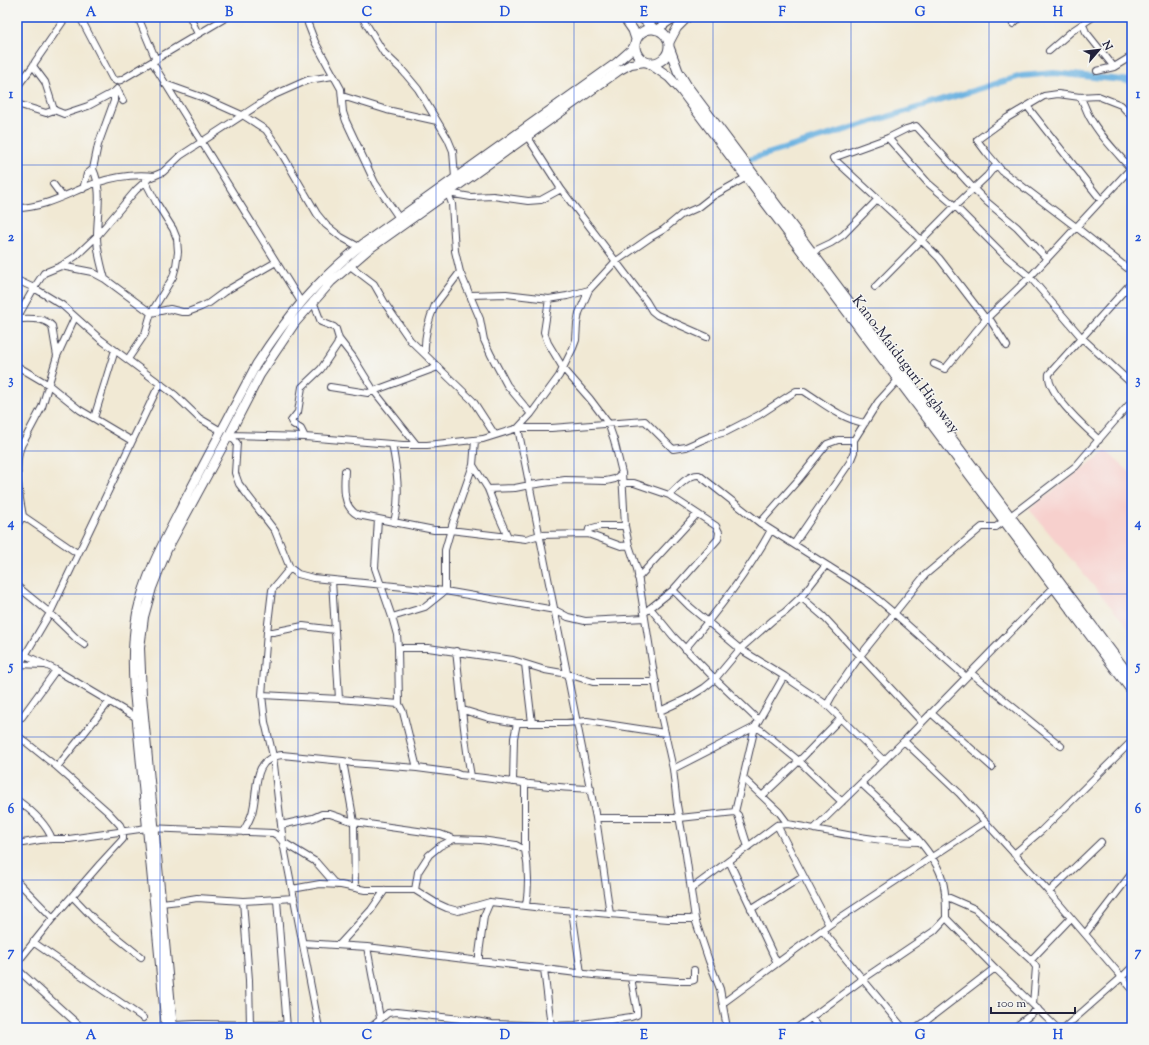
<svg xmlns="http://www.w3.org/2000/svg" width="1149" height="1045" font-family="'Sorts Mill Goudy',serif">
	<rect width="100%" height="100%" fill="#f6f6f2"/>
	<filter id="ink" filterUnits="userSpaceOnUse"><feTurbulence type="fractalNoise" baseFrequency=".025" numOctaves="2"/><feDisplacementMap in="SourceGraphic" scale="8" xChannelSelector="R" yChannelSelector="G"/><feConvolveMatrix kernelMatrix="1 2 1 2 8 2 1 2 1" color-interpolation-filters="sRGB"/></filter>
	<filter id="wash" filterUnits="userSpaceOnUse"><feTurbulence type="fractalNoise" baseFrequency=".012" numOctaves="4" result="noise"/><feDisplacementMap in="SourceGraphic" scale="16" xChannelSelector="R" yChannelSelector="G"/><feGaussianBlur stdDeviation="0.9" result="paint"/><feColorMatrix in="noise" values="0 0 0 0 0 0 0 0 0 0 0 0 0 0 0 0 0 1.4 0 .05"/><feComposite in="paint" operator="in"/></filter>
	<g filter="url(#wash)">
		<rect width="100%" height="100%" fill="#f1e9d4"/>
		<path fill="#f7d0cd" d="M1106 451 1132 474V632L1029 509Z"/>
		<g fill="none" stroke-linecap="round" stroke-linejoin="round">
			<path stroke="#68b0e0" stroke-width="6" d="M751 159 1021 76 1054 73 1132 81"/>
		</g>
	</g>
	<g filter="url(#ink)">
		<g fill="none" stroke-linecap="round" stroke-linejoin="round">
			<defs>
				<path id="minor" d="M80 17 112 78 116 81 121 80 227 17
					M138 17 156 60
					M190 17 198 34
					M307 17 308 24 315 42 341 89 343 112 346 121 375 183 399 218
					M362 17 384 53 403 71 418 89 448 139 453 151 455 178
					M1013 24 1020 17
					M1083 25 1086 32 1114 67
					M1049 51 1072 31 1093 17
					M152 62 301 302
					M33 66 45 82 54 110
					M1097 71 1114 67 1132 56
					M165 84 204 98 244 116 266 130 278 147 317 214 326 225 341 237 359 247
					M17 87 33 66 35 62 66 17
					M342 96 387 110 437 121
					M1080 97C1084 103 1086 110 1089 116 1100 136 1117 153 1132 170
					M17 104 46 113 54 110 64 114 88 106 114 92 117 89 123 101
					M1027 106 1101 200
					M1132 117 1121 105 1098 96 1080 97 1058 94 1044 96 1007 118 977 140 986 152 1002 171 1076 227 1132 272
					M527 136 561 189 646 301 652 311 657 315 707 337
					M888 138 928 183 955 206 1006 257 1030 277 1082 338 1132 384
					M93 169C103 190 97 214 97 236 97 251 101 265 105 279
					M53 184 62 196
					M83 189 87 174 93 169 98 145 114 101V92
					M448 193 452 204 455 251 460 272 480 319 484 340 491 355 507 385 531 414
					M448 193 471 197 493 196 528 201 541 200 561 189
					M17 208C45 208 70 192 96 183 114 177 135 174 154 176
					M812 252 831 243 843 235 878 199
					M349 265 374 284 386 305 410 340 473 401 495 435
					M61 266 92 272 105 279 151 313 170 309 182 312H188L201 307 209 303 224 292 276 262
					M17 280 34 288 62 305 100 339 175 395 199 418 221 431
					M875 287 955 206 987 176 996 165
					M471 295 506 294 549 299 567 296 589 290
					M549 299 544 332 548 343 563 368 590 399 608 423 614 440 622 473 625 526 629 545 637 569 660 711 673 769 677 805 686 855 695 919 709 961 720 989 727 1028
					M17 318 34 288 44 273 61 266 76 256 97 236 136 190 149 178 163 172 180 156 272 96 308 80 333 76
					M17 319C29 319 44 317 52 326L57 356
					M339 339 353 357 374 391 416 444
					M1007 346 991 321 986 319 939 258 910 229 833 158 888 138 906 129 916 126 974 189 987 202 1017 227 1047 259
					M425 353C424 336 428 321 435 305L460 272
					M128 359 145 334 151 313 173 277 176 266 178 252 177 239 173 229 156 202 145 181
					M934 364 945 369 986 319 1030 277 1132 167
					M17 366 49 385 80 410 132 441
					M330 387 368 393 438 367
					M94 418 115 350
					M229 435 305 437 403 445H427L483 439 518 428 531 414 559 376 573 348 576 340 577 324 579 313 589 290 615 262 651 237 663 230 681 215 699 207 713 196 747 177
					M229 435 237 443 235 473 239 484 275 531 290 568 298 574 313 578 445 591 555 610 568 617 585 621 645 618
					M305 437 301 429 293 424 291 421 298 412 302 387 321 369 337 345 339 339 336 329 334 327 321 322 313 301
					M1099 440C1086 428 1046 393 1049 374L1132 282
					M392 444C397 470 401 496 394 522
					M473 465 488 489 496 510 508 537
					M345 471C344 486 342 507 358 515L434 530H450L526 539 540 535 588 534 621 546 629 545
					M622 483H634L669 495C677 488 688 474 699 475L760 523 869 592 894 613 966 677
					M488 489 515 488 530 485 565 480 606 481 615 479 622 473
					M23 516 77 553
					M378 519 375 568 392 617 397 635 398 648 399 704 403 712 417 768
					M760 523 799 479 827 444 838 440H854L878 402 899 379
					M17 525 23 516C19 496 12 455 25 439L42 407 57 356 75 317
					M588 534 589 529 600 526H625
					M794 544 850 462 854 452V440
					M290 568 272 590 267 632 262 695 265 722 273 756 283 842 319 1028
					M638 578 697 514
					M332 580 339 699
					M17 586 50 613 78 640 85 645
					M1054 587 904 741 959 793 1049 892 1132 989
					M673 590 689 606 740 649 784 676
					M801 597 823 616 922 722
					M650 608 673 636 715 679 758 720
					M644 613 673 590 718 539 719 532 716 526 669 495
					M392 617 425 607 445 591V550L453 522 473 465 475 440
					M267 632H273L303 626 335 630
					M398 648H428L513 660 545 670 568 674 593 682H656
					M685 649C717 612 748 573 771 530
					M17 651 56 670 137 718
					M456 651C461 693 463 735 471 776
					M17 664 44 665
					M525 664 532 723
					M17 669 50 613 156 391 161 384
					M971 673 1061 746
					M262 695 339 699 399 704
					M827 705 832 696 860 656 925 575 982 527H996L1076 466 1132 401
					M463 710 489 718 517 723H566L587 721 665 733
					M660 711 686 699 704 688 715 679 740 649 773 620 785 612 801 597 826 565
					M931 713 992 767
					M22 717 56 670
					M755 727 761 730 799 761 842 802
					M17 735 57 767 108 812 120 825 123 832V839L100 864 53 918 17 963
					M343 761 354 822 355 888
					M57 767 109 702
					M673 769 755 727
					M744 779 779 812 788 824
					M513 782 514 738 517 723
					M861 783C886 807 929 843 941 875 946 889 946 904 946 918L995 968 1057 1028
					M762 796 799 761 840 719
					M17 800C31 810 46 823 52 839
					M735 812 755 727 784 676 827 705 884 761
					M735 812 738 815 748 847
					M596 818H680L735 812
					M281 825 313 818 322 814H330L354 822 432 833 440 834 454 839
					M777 825 829 925
					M814 829 904 741
					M243 832C247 824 252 817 253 809 258 788 252 758 282 755L343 761 352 763 417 768 455 773 460 775C503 780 547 788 591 789
					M17 844 40 840 52 839H69L147 828 273 833 278 836 283 842 316 862 336 885
					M525 850V783
					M1014 854 1041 831 1132 741
					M729 861 777 963
					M17 881 53 918
					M292 889 320 884 341 885 365 890H415L436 903 447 908 458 911 490 902 552 909 668 919H695
					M691 889 777 825 788 824C832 832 876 842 920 842
					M415 890 418 872 429 855 440 846 454 839 481 840 516 845 525 850C529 869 529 886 526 906
					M1049 892 1101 842
					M945 896 975 909 1031 960 1036 967 1033 1004
					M73 897 95 920 141 957
					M277 900 287 1028
					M243 901 249 980 250 1025
					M161 903 179 901 197 898 243 901 294 898
					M751 909 803 876
					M572 911 581 973
					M610 914 596 818 518 428H551L645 421 673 449 686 447 711 436 726 432 759 415 796 391H804C823 403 843 420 865 423
					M822 930 903 1028
					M1085 934 1132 873
					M33 942 143 1018
					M303 943 367 947 593 975 677 981H690L694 980V970
					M339 945 371 910 385 890
					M367 947 380 1018
					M1031 960 1071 918
					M479 961V954L484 916 490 902
					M17 969 82 1028
					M544 969 551 1026
					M723 1003 829 925 985 822
					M811 1018 820 1028
					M173 1025 197 1024 287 1025
					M370 1028 388 1013 396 1012 470 1020 492 1024 551 1026 575 1025 631 1017 637 1015V1010L631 978
					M797 1028 863 979 934 931 946 918
					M917 1028 995 968
					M1014 1028 1038 1009
					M1064 1028 1122 977 1132 967"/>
				<path id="major" d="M656 30 675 17
					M669 43 677 28 688 17
					M166 1028 134 691C132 664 132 639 137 613 146 571 168 534 187 496 210 452 233 409 256 365 288 315 317 280 364 243L616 63 632 49 635 44
					M173 1028 142 695 140 648 144 617 152 588 167 550 229 435 260 375 295 323 331 282 368 250 620 70 631 64 645 62"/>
				<path id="highway" d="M624 17 633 30 636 39
					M641 17 654 29
					M635 46a17 17 0 1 1 34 0a17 17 0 1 1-34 0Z
					M669 47 678 71 687 86 1132 679
					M649 63 669 77 681 90 1132 691"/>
			</defs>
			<use href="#minor" stroke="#414052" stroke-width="8"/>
			<use href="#major" stroke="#414052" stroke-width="10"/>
			<use href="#highway" stroke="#414052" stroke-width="11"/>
			<use href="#minor" stroke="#fff" stroke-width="6"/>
			<use href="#major" stroke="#fff" stroke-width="8"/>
			<use href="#highway" stroke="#fff" stroke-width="9"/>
		</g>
	</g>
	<path fill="none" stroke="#1d4ed8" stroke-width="1" stroke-opacity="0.55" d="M160 17V1028M298 17V1028M436 17V1028M574 17V1028M713 17V1028M851 17V1028M989 17V1028M17 165H1132M17 308H1132M17 451H1132M17 594H1132M17 737H1132M17 880H1132"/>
	<g text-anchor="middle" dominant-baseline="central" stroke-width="3" stroke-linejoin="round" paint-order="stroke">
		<g font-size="15" fill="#22223b" stroke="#f6f6f2">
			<text transform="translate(905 365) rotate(53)">Kano-Maiduguri Highway</text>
		</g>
	</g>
	<rect width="1149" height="1045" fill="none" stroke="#f6f6f2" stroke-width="44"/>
	<g transform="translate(1099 50) rotate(62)" stroke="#f6f6f2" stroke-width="3" paint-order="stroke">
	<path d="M0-3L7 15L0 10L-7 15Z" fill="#22223b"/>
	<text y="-6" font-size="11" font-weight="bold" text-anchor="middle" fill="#22223b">N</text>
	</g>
	<path d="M991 1007v6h84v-6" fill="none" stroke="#22223b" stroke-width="2"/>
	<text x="997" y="1007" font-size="12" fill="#22223b" stroke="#f6f6f2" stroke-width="3" paint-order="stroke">100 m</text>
	<rect x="22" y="22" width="1105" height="1001" fill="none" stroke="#1d4ed8" stroke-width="1.5"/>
	<g font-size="13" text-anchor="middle" font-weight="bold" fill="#1d4ed8">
		<text x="91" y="16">A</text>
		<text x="229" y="16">B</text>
		<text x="367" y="16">C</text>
		<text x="505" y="16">D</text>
		<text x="644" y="16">E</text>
		<text x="782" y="16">F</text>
		<text x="920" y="16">G</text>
		<text x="1058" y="16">H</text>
		<text x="11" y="98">1</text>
		<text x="1138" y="98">1</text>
		<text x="11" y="241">2</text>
		<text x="1138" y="241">2</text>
		<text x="11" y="384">3</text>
		<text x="1138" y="384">3</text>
		<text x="11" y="527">4</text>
		<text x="1138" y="527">4</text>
		<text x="11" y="670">5</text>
		<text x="1138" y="670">5</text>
		<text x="11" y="813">6</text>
		<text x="1138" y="813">6</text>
		<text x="11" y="956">7</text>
		<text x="1138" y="956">7</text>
		<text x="91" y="1039">A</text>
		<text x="229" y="1039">B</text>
		<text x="367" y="1039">C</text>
		<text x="505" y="1039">D</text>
		<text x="644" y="1039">E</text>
		<text x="782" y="1039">F</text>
		<text x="920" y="1039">G</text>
		<text x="1058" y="1039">H</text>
	</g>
</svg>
